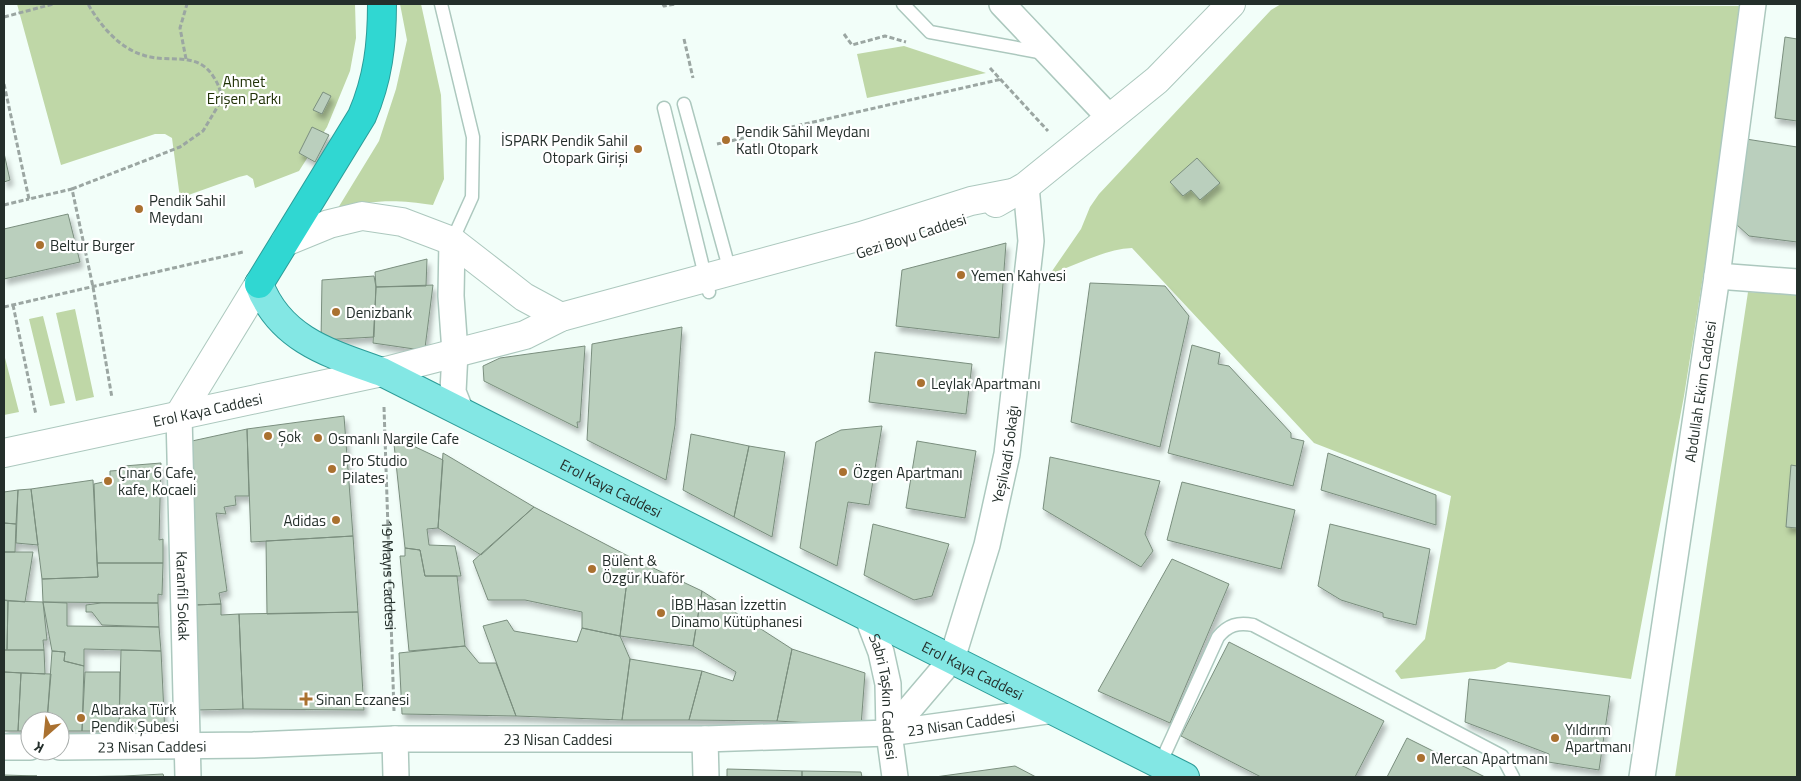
<svg xmlns="http://www.w3.org/2000/svg" width="1801" height="781" font-family="'Titillium Web',sans-serif">
	<defs>
		<filter id="shadow"><feDropShadow dx="3" dy="5.5" stdDeviation="2.5" flood-color="#0004"/></filter>
	</defs>
	<rect width="100%" height="100%" fill="#f2fef9"/>
	<path fill="#bfd7a7" d="M17 4H355L356 38 350 71 327 127 299 171 255 188 253 179 247 175 239 177 180 198 172 138 165 134H155L61 165Z
		M400 4H421L441 95 444 179 433 205C396 199 374 200 338 208L379 141 396 89 407 40Z
		M1281 4 1746 6 1684 396 1631 679 1508 662 1495 669 1401 679 1395 671 1425 639 1451 496 1314 443 1132 248C1105 249 1077 265 1050 274L1081 229 1090 207 1099 194 1271 10Z
		M904 46 986 73 867 98 857 54Z
		M1748 292 1797 295V777H1675Z
		M75 309 94 397 76 401 56 313Z
		M43 316 65 403 50 406 29 319Z
		M4 354 19 412 4 415Z"/>
	<path fill="#bacfbd" stroke="#7a8e7e" filter="url(#shadow)" d="M1785 37 1797 39V121L1775 118Z
		M323 92 331 96 322 114 313 110Z
		M312 127 329 135 315 162 299 153Z
		M1746 139 1797 147V242L1749 236 1736 224Z
		M4 153 10 180 4 182Z
		M1197 158 1220 183 1200 200 1191 190 1183 196 1170 182Z
		M68 214 80 262 4 279V229Z
		M1006 243 999 338 896 326 902 270Z
		M427 259 426 286 376 287 375 272Z
		M374 276 376 287 374 337 321 340 322 280Z
		M1090 283 1165 286 1189 316 1160 447 1071 422Z
		M433 285 425 348 421 350 373 343 376 287Z
		M682 327 675 425 666 480 587 440 592 344Z
		M1192 345 1220 353 1218 364 1229 366 1291 433V438L1304 441 1293 486 1168 453Z
		M585 346 580 422H577L578 428 484 381 483 366 500 358Z
		M875 352 972 364 966 414 869 402Z
		M344 416 353 536 251 542 247 429Z
		M882 426 869 505 848 502 837 566 800 548 816 442 841 430Z
		M247 429 249 496H235L236 505 224 507 226 514 216 513 227 591 219 593 221 604 194 605 192 441Z
		M691 434 749 446 734 517 683 490Z
		M917 441 976 451 965 518 906 508Z
		M407 443 443 460 438 528 427 529 429 545 455 546 461 576H425L420 550 405 548 394 444Z
		M749 446 785 452 772 537 734 517Z
		M443 453 534 507 481 555 438 528Z
		M1328 453 1436 495V525L1321 490Z
		M1050 457 1160 481 1145 534 1153 551 1141 567 1043 509Z
		M161 463 159 540 163 539V563H97L94 484 103 482V479L110 478V471L124 470V466Z
		M1791 465 1797 466V528L1786 527Z
		M93 480 98 577 42 579 31 489Z
		M1182 482 1295 510 1281 569 1167 540Z
		M31 489 38 545 16 543 18 490Z
		M18 490 16 524 4 523V492Z
		M534 507 630 557 620 636 582 628V612L525 600H488L473 561Z
		M4 523 16 524 15 552H4Z
		M873 524 949 544 932 596 914 600 864 575Z
		M1330 524 1430 549 1416 625 1383 617V613L1341 600 1318 586Z
		M353 536 358 612 267 614 266 541Z
		M405 548 420 550 425 576H457L465 646 409 651 400 556H405Z
		M4 552H33L25 602 4 600Z
		M630 557 702 591 693 646 620 636Z
		M1172 559 1229 584 1170 723 1098 691Z
		M97 563H163L162 595 158 594V603L43 602 42 579 98 577Z
		M702 591 792 649 777 721 689 720 702 671 733 681 736 672 693 646Z
		M4 600 8 601 7 650H4Z
		M8 601 43 602 47 640H43L44 650H7Z
		M43 602 67 603V626L159 627 161 651 84 649V666L64 661 65 652 52 651Z
		M101 603H158L159 627 102 625 92 612H86V605Z
		M221 604V615L239 614 243 709 197 710 194 605Z
		M358 612 364 710 243 709 239 614Z
		M507 620 514 631 577 642 582 628 620 636 630 659 622 720 516 716 483 626Z
		M1229 642 1384 721 1355 777H1261L1181 736Z
		M465 646 479 663H496L516 716 402 714 399 653Z
		M792 649 865 673 861 726 777 721Z
		M4 650H44L45 674 4 672Z
		M121 650 161 651 165 734 119 731Z
		M52 651 65 652 64 661 84 666 82 731H60V721H47Z
		M630 659 702 671 689 720H622Z
		M4 672 21 673 18 731H4Z
		M85 672H120L119 731H82Z
		M21 673 51 674 47 721H30V731H18Z
		M1469 679 1610 696 1599 770 1548 762 1549 754 1465 722Z
		M1407 738 1485 777H1387Z
		M1015 766 1036 777H935Z
		M727 769 802 771V777H727Z
		M802 771 861 772 862 777H802Z
		M163 774 164 777H124V776Z
		M4 775 37 776 4 777Z
		M124 776V777H67Z"/>
	<g fill="none" stroke-linecap="round" stroke-linejoin="round">
		<defs>
			<path id="lane" d="M441 4 473 137 472 197 452 241
				M903 4 930 32 1044 53
				M684 104 731 275
				M664 108 709 292
				M1160 764 1218 637C1228 625 1238 622 1253 625L1502 756 1513 777"/>
			<g id="street">
				<path d="M1002 4 1109 117"/>
				<path d="M452 241 451 296 455 352 453 392 461 412"/>
				<path d="M1717 276 1797 282"/>
				<path id="s2" d="M179 415 188 777"/>
				<path id="s3" d="M868 618 881 652 888 684 889 733 895 777"/>
				<path id="s4" d="M889 733 952 659 987 545 1007 454 1031 241 1026 186"/>
				<path d="M395 739 396 777"/>
				<path d="M705 739 706 777"/>
				<path d="M4 747H30"/>
				<path id="s5" d="M60 747 253 745 395 739H705L889 733 1054 710"/>
				<path id="s6" d="M1642 777 1717 276 1753 4"/>
			</g>
			<g id="secondary">
				<path d="M996 203 1026 186 1157 80 1231 4"/>
				<path d="M285 242 329 224 362 216 402 222 452 241 524 297 561 317"/>
				<path d="M179 415 259 284"/>
				<path id="s7" d="M4 453 382 372 525 335 561 317 861 236 971 201 1012 193"/>
			</g>
			<g id="primary">
				<path id="s8" d="M259 284C280 340 331 354 382 372L1185 777"/>
			</g>
			<path id="highway" d="M259 284 362 116C378 79 382 44 382 4"/>
		</defs>
		<use href="#lane" stroke="#acc8be" stroke-width="15"/>
		<use href="#street" stroke="#acc8be" stroke-width="28"/>
		<use href="#secondary" stroke="#acc8be" stroke-width="30"/>
		<use href="#primary" stroke="#2c9c98" stroke-width="30"/>
		<use href="#highway" stroke="#2c9c98" stroke-width="30"/>
		<g stroke="#9ba6a2" stroke-width="3" stroke-dasharray="5 2.5" stroke-linecap="butt">
			<path d="M663 4 664 6 676 4"/>
			<path d="M4 17 53 4"/>
			<path d="M844 34 852 45 885 36 906 42"/>
			<path d="M684 39 693 78"/>
			<path d="M186 59 180 28 187 4"/>
			<path d="M990 68 1048 131"/>
			<path d="M4 84 29 199 72 189 93 287 112 398"/>
			<path d="M717 144 1002 79"/>
			<path d="M72 189 180 147 203 131 221 101C221 91 219 85 213 76 196 50 168 64 143 55 119 48 100 25 88 4"/>
			<path d="M4 205 29 199"/>
			<path d="M13 305 36 415"/>
			<path d="M4 307 243 252"/>
			<path id="s1" d="M384 407 394 711"/>
		</g>
		<use href="#lane" stroke="#fff" stroke-width="12"/>
		<use href="#street" stroke="#fff" stroke-width="25"/>
		<use href="#secondary" stroke="#fff" stroke-width="28"/>
		<use href="#primary" stroke="#83e7e4" stroke-width="28"/>
		<use href="#highway" stroke="#30d7d2" stroke-width="28"/>
	</g>
	<g fill="#aa7130" stroke="#fff" stroke-width="2">
		<circle cx="726" cy="140" r="5"/>
		<circle cx="638" cy="149" r="5"/>
		<circle cx="139" cy="209" r="5"/>
		<circle cx="40" cy="245" r="5"/>
		<circle cx="961" cy="275" r="5"/>
		<circle cx="336" cy="312" r="5"/>
		<circle cx="921" cy="383" r="5"/>
		<circle cx="268" cy="436" r="5"/>
		<circle cx="318" cy="438" r="5"/>
		<circle cx="332" cy="469" r="5"/>
		<circle cx="843" cy="472" r="5"/>
		<circle cx="108" cy="481" r="5"/>
		<circle cx="336" cy="520" r="5"/>
		<circle cx="592" cy="569" r="5"/>
		<circle cx="661" cy="613" r="5"/>
		<path d="M303.5 691.5h5v5h5v5h-5v5h-5v-5h-5v-5h5z"/>
		<circle cx="81" cy="718" r="5"/>
		<circle cx="1555" cy="738" r="5"/>
		<circle cx="1421" cy="758" r="5"/>
	</g>
	<g text-anchor="middle" dominant-baseline="central" stroke-width="4.5" stroke-linejoin="round" paint-order="stroke">
		<g font-size="15" fill="#203106" stroke="#fff">
			<text x="244" y="81">Ahmet<tspan x="244" dy="17">Erişen Parkı</tspan></text>
		</g>
		<g font-size="15" fill="#242f2b" stroke="#fff" text-anchor="start">
			<text x="736" y="131">Pendik Sahil Meydanı<tspan x="736" dy="17">Katlı Otopark</tspan></text>
			<text x="628" y="140" text-anchor="end">İSPARK Pendik Sahil<tspan x="628" dy="17">Otopark Girişi</tspan></text>
			<text x="149" y="200">Pendik Sahil<tspan x="149" dy="17">Meydanı</tspan></text>
			<text x="50" y="245">Beltur Burger</text>
			<text x="971" y="275">Yemen Kahvesi</text>
			<text x="346" y="312">Denizbank</text>
			<text x="931" y="383">Leylak Apartmanı</text>
			<text x="278" y="436">Şok</text>
			<text x="328" y="438">Osmanlı Nargile Cafe</text>
			<text x="342" y="460">Pro Studio<tspan x="342" dy="17">Pilates</tspan></text>
			<text x="118" y="472">Çınar 6 Cafe,<tspan x="118" dy="17">kafe, Kocaeli</tspan></text>
			<text x="853" y="472">Özgen Apartmanı</text>
			<text x="326" y="520" text-anchor="end">Adidas</text>
			<text x="602" y="560">Bülent &amp;<tspan x="602" dy="17">Özgür Kuaför</tspan></text>
			<text x="671" y="604">İBB Hasan İzzettin<tspan x="671" dy="17">Dinamo Kütüphanesi</tspan></text>
			<text x="316" y="699">Sinan Eczanesi</text>
			<text x="91" y="709">Albaraka Türk<tspan x="91" dy="17">Pendik Şubesi</tspan></text>
			<text x="1565" y="729">Yıldırım<tspan x="1565" dy="17">Apartmanı</tspan></text>
			<text x="1431" y="758">Mercan Apartmanı</text>
		</g>
		<g font-size="15" fill="#242f2b" stroke="#fff">
			<text transform="translate(911 236) rotate(-18)">Gezi Boyu Caddesi</text>
			<text stroke="none"><textPath href="#s6" startOffset="390">Abdullah Ekim Caddesi</textPath></text>
			<text stroke="none"><textPath href="#s7" startOffset="208">Erol Kaya Caddesi</textPath></text>
			<text stroke="none"><textPath href="#s4" startOffset="309">Yeşilvadi Sokağı</textPath></text>
			<text stroke="none"><textPath href="#s8" startOffset="414">Erol Kaya Caddesi</textPath></text>
			<text stroke="none"><textPath href="#s1" startOffset="168">19 Mayıs Caddesi</textPath></text>
			<text stroke="none"><textPath href="#s2" startOffset="181">Karanfil Sokak</textPath></text>
			<text stroke="none"><textPath href="#s8" startOffset="819">Erol Kaya Caddesi</textPath></text>
			<text stroke="none"><textPath href="#s3" startOffset="81">Sabri Taşkın Caddesi</textPath></text>
			<text stroke="none"><textPath href="#s5" startOffset="902">23 Nisan Caddesi</textPath></text>
			<text stroke="none"><textPath href="#s5" startOffset="498">23 Nisan Caddesi</textPath></text>
			<text stroke="none"><textPath href="#s5" startOffset="92">23 Nisan Caddesi</textPath></text>
		</g>
	</g>
	<rect width="1801" height="781" fill="none" stroke="#242f2b" stroke-width="10"/>
	<g transform="translate(45 736) rotate(207)"><circle r="24" fill="#ffffff" stroke="#a7acaa"/>
	<path d="M0-4L9 19L0 12L-9 19Z" fill="#aa7130"/>
	<text y="-8" font-size="14" font-weight="bold" text-anchor="middle" fill="#242f2b">K</text>
	</g>
</svg>
